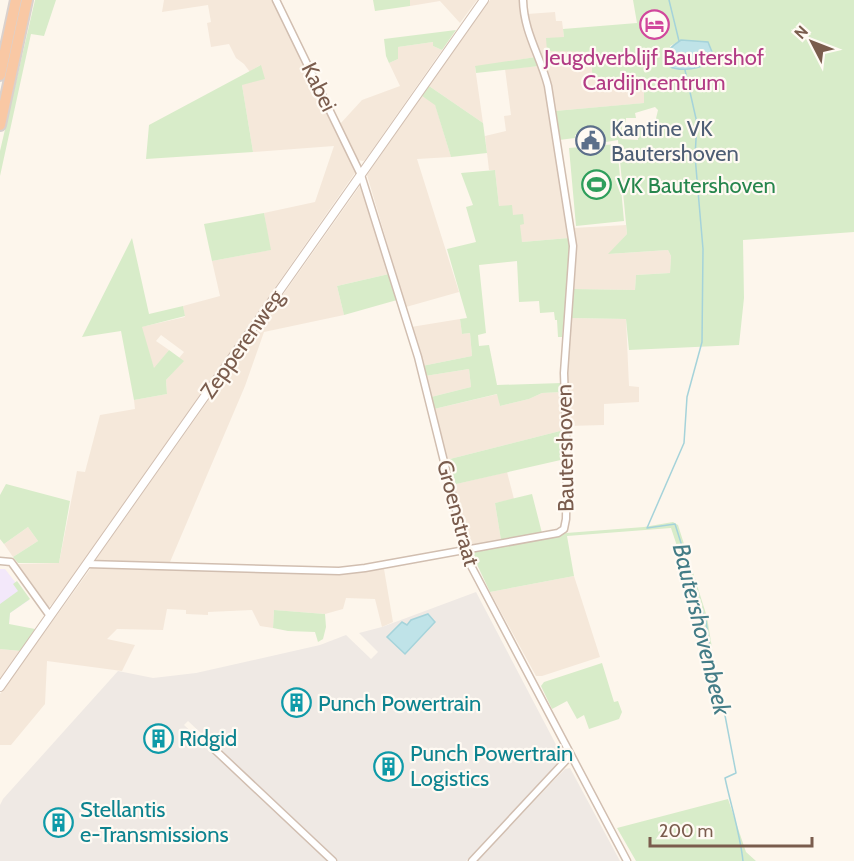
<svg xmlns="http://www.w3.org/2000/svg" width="854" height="861" font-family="Cabin,sans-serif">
	<rect width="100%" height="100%" fill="#fdf6ec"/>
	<path fill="#f5e8da" d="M164 0H273L355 166V173L59 597 49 607 18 564 59 563 77 471 85 472 100 415 135 409 134 400 167 394 166 380 183 361 179 358 184 352 161 335 156 341 169 350 154 369 141 327 185 317 183 306 220 296 212 261 270 250 264 213 315 202 334 146 253 152 242 85 260 65 250 72 244 64 236 58 229 44 211 47 207 23 211 22 208 5 162 12Z
		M410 0H477L460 23 440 1 410 6Z
		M490 0H520L525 31 536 57 475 67 483 123 429 86Z
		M555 12 556 21H562L564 37 592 52V77L644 78 645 103 555 111 550 81 532 35 527 14Z
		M433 42V46L442 50 365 160 363 161 358 160 340 124 362 100 400 86 389 63 398 59V47Z
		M539 66 544 79 569 238 522 242 513 215 499 206 495 170H489L485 136 506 131 504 116 511 115 505 69Z
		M422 96 435 104 451 157 417 159 459 292 406 307 367 175Z
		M362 183 389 274 337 286 344 315 264 332 245 386 170 562 97 561 96 559Z
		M626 225 627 234 609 254 668 250 671 256 670 273 636 275 635 290 573 289V228Z
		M571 318 626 319 629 386 639 387V402L604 404V425L568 426V345Z
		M460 319 462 334 470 333 472 356 422 366 411 327Z
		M469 369 471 387 431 397 425 376Z
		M562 392 564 430 446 460 434 409 498 394 500 406 529 399 542 393Z
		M507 472 514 499 495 503 501 540 468 546 452 485Z
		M28 527 38 541 13 557 4 544Z
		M91 568 342 574 384 569 393 622 382 627 375 599 346 598 343 609 325 614 274 610 273 628 260 626 252 610 208 612V615L186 614V610L167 609 163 630 117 629 107 639 135 645 122 671 47 661 45 704 11 745H0V694Z
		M574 576 600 657 542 676H536L490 592Z
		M0 649 21 651 0 680Z"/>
	<path fill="#efe9e4" d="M476 592 562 756 561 761 466 861H338L188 721 184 725 330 861H0V805L3 799 118 671 153 678 196 673 320 645 346 635 371 659 378 652 359 633 382 627Z
		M570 768 620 861H477L559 775 565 769Z"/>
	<path fill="#f3e8fa" d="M0 569H5L29 600 10 613 9 624 0 623Z"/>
	<path fill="#d8ecc9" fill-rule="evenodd" d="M35 0H56L44 36 31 34 0 176V151Z
		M373 0H410V6L375 11Z
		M633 0H854V232L743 240 744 298 739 345 629 350 626 319 571 318 573 289 635 290 636 275 670 273 671 256 668 250 608 254 627 234 618 140 606 142 604 133 575 135V138L559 140 555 111 644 103V78L592 77V52L547 51 546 38 564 37 563 29 637 23ZM681 40 687 70 673 69 670 46ZM655 107 658 110 654 127H636L638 140 622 139V123L626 122V118H636L635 113Z
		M456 30 442 50 433 46V42L398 47V59L389 63 386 56 384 39Z
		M536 57 539 66 476 73 475 66Z
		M261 65 265 79 242 85 253 152 146 159 149 125Z
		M429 86 483 123 487 153 451 157 435 105 422 96Z
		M617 144 624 221 576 226 569 148Z
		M495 170 499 206 512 205 513 215 523 214 524 224 520 225 522 242 569 238V267L562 337H558L557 320H555L554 312 540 313 539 301 519 302 517 261 479 265 486 333 478 335 479 346 489 345 497 385 562 383V392L542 393 529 399 500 406 497 394 434 409 431 397 471 387 469 369 425 376 422 366 472 356 470 333 462 334 460 319 467 318 447 249 476 242 466 207 473 205 461 173Z
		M264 213 271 250 212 261 204 224Z
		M132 238 149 314 183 306 185 316 142 327 154 368 169 350 184 361 166 380 167 394 134 400 121 331 82 337Z
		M389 274 397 300 344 315 337 286Z
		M564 430 565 459 452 485 446 460Z
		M6 484 70 501 59 563H18L13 557 38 541 28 527 4 544 0 539V495Z
		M532 494 542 533 501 540 495 503Z
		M673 522 678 525 707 617 712 648 715 699H712L707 636 671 528 567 536 574 576 490 592 472 554 475 551 566 533 644 527Z
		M17 581 30 599 10 613 9 624 35 629 21 651 0 649V604L18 591 13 584Z
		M274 610 325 614 326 627 323 639 318 642 315 632 288 631 273 628Z
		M602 663 614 702 618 701 622 712 619 719 589 729 584 715 577 719 567 701 552 709 541 686 544 682Z
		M728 799 746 852 756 861H636L617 828Z"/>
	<path fill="#bfe3e8" stroke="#a5d3da" stroke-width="1.5" d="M681 40 708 42 712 52 707 64C679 77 643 65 681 40Z
		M428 614 435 622 405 654 387 637 402 622 407 625 411 620Z"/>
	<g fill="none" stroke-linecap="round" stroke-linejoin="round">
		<path stroke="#a5d3da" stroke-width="1.5" d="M669 0 679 41
			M685 70 697 123 695 156 703 249 702 342 687 397 684 443 647 528 675 524 706 622 710 647 715 701 723 705 736 773 725 778C731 806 740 833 743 861"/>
		<defs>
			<path id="minor" d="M276 0 361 175 418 357 469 562 627 861
				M0 561 11 562 14 566 50 616
				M87 564 339 571 365 568 558 533 564 529 566 519 567 458 564 373 573 246 548 86C540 55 524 33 523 0
				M214 749 333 861
				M472 861 570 756"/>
			<path id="tertiary" d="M0 687 484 0"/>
			<path id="trunk" d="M0 75 16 0
				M0 125 27 0"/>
		</defs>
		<use href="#minor" stroke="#d1beb0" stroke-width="9"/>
		<use href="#tertiary" stroke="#d1beb0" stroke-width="10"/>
		<use href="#trunk" stroke="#dad1cd" stroke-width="14"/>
		<use href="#minor" stroke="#fff" stroke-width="6"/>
		<use href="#tertiary" stroke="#fff" stroke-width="8"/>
		<use href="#trunk" stroke="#f9c8a4" stroke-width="10"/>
	</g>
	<defs>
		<symbol id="hotel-ring" viewBox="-11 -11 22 22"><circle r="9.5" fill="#fffaf3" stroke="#d1479c" stroke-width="1.5"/><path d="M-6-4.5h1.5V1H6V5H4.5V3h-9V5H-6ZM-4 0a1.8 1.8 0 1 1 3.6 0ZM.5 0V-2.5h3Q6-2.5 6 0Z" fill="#d1479c"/></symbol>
		<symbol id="civic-ring" viewBox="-11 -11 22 22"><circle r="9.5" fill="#fffaf3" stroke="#5c6f8a" stroke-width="1.5"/><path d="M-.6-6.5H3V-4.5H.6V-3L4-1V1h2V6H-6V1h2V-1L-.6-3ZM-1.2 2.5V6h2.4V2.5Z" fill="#5c6f8a"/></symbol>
		<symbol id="stadium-ring" viewBox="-11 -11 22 22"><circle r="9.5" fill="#fffaf3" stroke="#2e9e5b" stroke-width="1.5"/><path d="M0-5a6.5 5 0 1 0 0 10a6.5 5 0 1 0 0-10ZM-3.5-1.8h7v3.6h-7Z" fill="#2e9e5b"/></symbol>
		<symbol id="building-ring" viewBox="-11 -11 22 22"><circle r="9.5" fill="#fffaf3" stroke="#0f9aa8" stroke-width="1.5"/><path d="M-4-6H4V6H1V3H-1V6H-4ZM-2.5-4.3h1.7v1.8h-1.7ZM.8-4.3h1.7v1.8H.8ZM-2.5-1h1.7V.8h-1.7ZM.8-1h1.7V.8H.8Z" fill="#0f9aa8"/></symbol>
	</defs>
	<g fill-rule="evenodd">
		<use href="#hotel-ring" x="638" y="8" width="33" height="33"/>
		<use href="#civic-ring" x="574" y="124" width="33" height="33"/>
		<use href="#stadium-ring" x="580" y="168" width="33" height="33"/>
		<use href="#building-ring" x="280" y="686" width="33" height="33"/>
		<use href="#building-ring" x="142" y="722" width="33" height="33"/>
		<use href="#building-ring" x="372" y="750" width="33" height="33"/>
		<use href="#building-ring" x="42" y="806" width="33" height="33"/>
	</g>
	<g text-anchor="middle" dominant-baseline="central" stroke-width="4.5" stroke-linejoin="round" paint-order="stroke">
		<g font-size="22" fill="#b23c85" stroke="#fffaf3">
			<text x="654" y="57">Jeugdverblijf Bautershof<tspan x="654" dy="25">Cardijncentrum</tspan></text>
		</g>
		<g font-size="22" fill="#7a5c4d" stroke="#fffaf3">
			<text transform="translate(319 87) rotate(64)">Kabei</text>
			<text transform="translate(242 344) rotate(-55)">Zepperenweg</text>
			<text transform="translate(565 448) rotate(-91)">Bautershoven</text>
			<text transform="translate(458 513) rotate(75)">Groenstraat</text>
		</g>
		<g font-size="22" fill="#4e5e75" stroke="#fffaf3" text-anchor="start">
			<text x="611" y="128">Kantine VK<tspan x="611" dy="25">Bautershoven</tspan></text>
		</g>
		<g font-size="22" fill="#27864d" stroke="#fffaf3" text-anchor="start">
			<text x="617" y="185">VK Bautershoven</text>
		</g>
		<g font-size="22" fill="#0d838f" stroke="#fffaf3" text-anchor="start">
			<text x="318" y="703">Punch Powertrain</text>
			<text x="179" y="738">Ridgid</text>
			<text x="410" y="753">Punch Powertrain<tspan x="410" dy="25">Logistics</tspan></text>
			<text x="80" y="809">Stellantis<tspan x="80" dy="25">e-Transmissions</tspan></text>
		</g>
		<g font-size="24" font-style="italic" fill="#437c86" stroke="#fffaf3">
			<text transform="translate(702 629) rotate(76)">Bautershovenbeek</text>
		</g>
	</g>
	<g transform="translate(812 42) rotate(312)" stroke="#fffaf3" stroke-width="4.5" paint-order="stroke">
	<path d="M0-4.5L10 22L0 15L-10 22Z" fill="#7a5c4d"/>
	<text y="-9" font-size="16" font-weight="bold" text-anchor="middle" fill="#7a5c4d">N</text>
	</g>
	<path d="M650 837v9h162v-9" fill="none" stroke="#7a5c4d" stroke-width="3"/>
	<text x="659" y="837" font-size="18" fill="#7a5c4d" stroke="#fffaf3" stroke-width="4.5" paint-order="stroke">200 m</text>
</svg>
